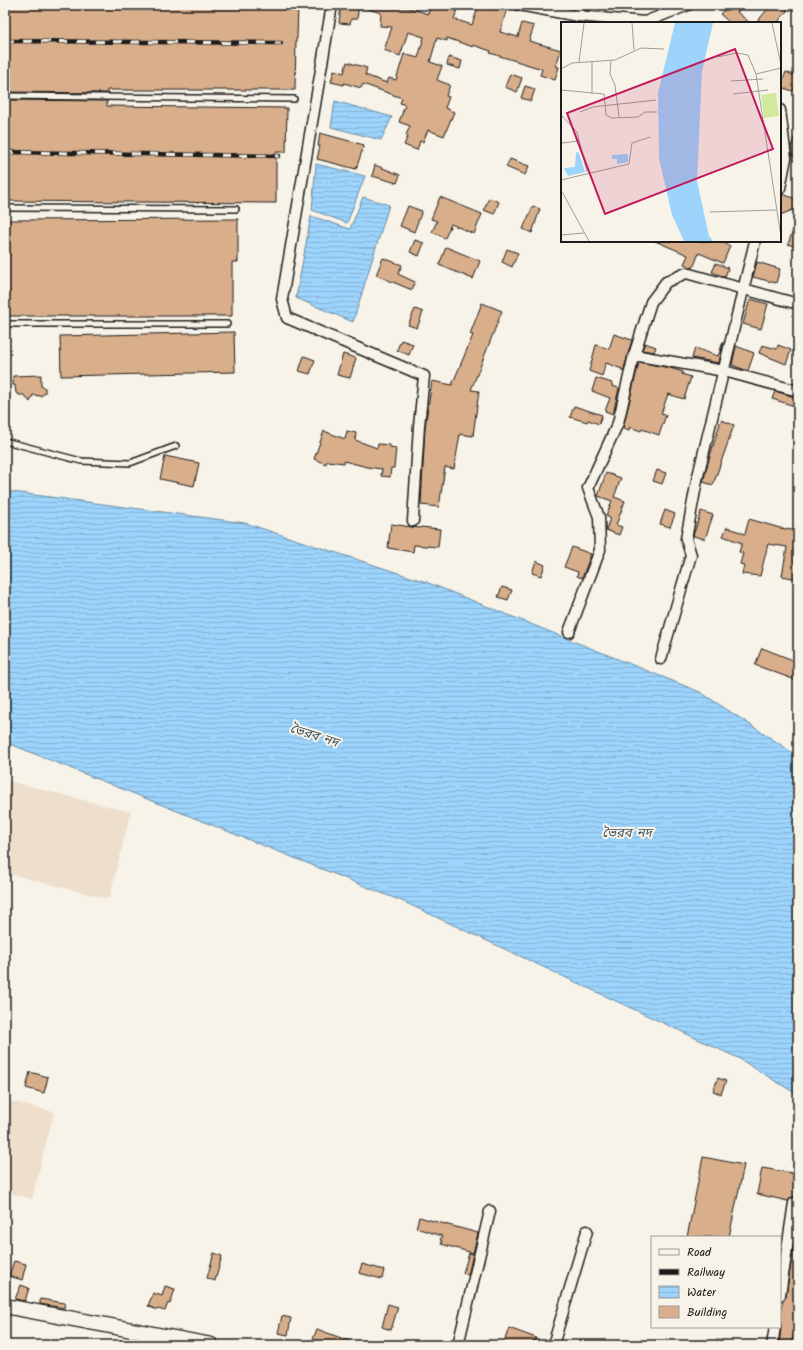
<svg xmlns="http://www.w3.org/2000/svg" width="803" height="1350" font-family="Kalam,'Noto Sans Bengali',sans-serif">
	<defs>
		<pattern id="water-rules" width="6" height="5" patternUnits="userSpaceOnUse"><rect width="6" height="5" fill="#9cd4fc"/><path d="M0 2.5h6" fill="none" stroke="#86b5d7"/></pattern>
	</defs>
	<rect width="100%" height="100%" fill="#f7f3e8"/>
	<filter id="ink" filterUnits="userSpaceOnUse"><feTurbulence type="fractalNoise" baseFrequency=".025" numOctaves="2"/><feDisplacementMap in="SourceGraphic" scale="8" xChannelSelector="R" yChannelSelector="G"/><feConvolveMatrix kernelMatrix="1 2 1 2 8 2 1 2 1" color-interpolation-filters="sRGB"/></filter>
	<g filter="url(#ink)">
		<path fill="#eedecc" d="M5 780 131 812 109 899 5 873Z
			M5 1100 54 1112 32 1199 5 1192Z"/>
		<path fill="url(#water-rules)" stroke="#698aa2" d="M335 101 392 117 381 140 331 127Z
			M316 164 365 176 347 223 312 210Z
			M363 197 389 205 353 322 296 298 311 216 350 229Z
			M5 491 245 523 426 582 700 692 798 756V1095L738 1058 404 902 5 742Z"/>
		<path fill="#d9ae8a" stroke="#1c1c1c" d="M5 5H298L297 39H296L295 90H107V93L5 92Z
			M341 5H359L357 19H351L350 24 339 23Z
			M366 5H380L410 8 428 14 431 5H442L457 10 454 19 472 25 479 5 495 10 496 6 507 9 500 32 518 37 522 23 534 26 529 41 561 50 556 66 559 67 555 80 540 75 542 69 490 53 491 51 473 45V47L447 38V41L437 38 430 62 442 66 437 80 450 85 446 96 449 97 445 108 454 112 444 136 428 130 423 142 420 141 417 150 404 145 408 136 406 135 410 126 399 122 405 105 400 103 402 98 363 84 361 88 344 83V85L331 82 334 70 344 73 347 62 367 68 365 75 387 83 389 78 396 80 404 54 418 58 424 37 408 32 400 56 384 50 392 27 380 26 381 13 365 8Z
			M729 5H744L737 12 750 23H730L720 14Z
			M771 5H790L786 10 787 11 777 23H756Z
			M449 57 462 61 460 69 447 65Z
			M786 72 798 77 793 91 780 87Z
			M510 74 522 78 517 92 505 87Z
			M525 86 535 89 531 101 521 98Z
			M5 100 107 101V106L287 108 286 152H276V203L5 201Z
			M797 130 798 131V157L792 155 791 147Z
			M320 133 364 145 356 169 317 159 320 146H318Z
			M510 159 529 166 525 175 506 167Z
			M375 165 400 175 397 183 372 176Z
			M783 194 798 200V208L780 215V201Z
			M440 197 482 214 474 234 451 224 445 238 432 232 437 221 431 219Z
			M489 198 499 202 494 214 484 210Z
			M408 206 422 211 414 232 400 226Z
			M533 206 540 209 532 233 523 229Z
			M238 219V262H232V316H5V220Z
			M797 219 798 220V248L788 244Z
			M415 240 424 243 419 256 410 252Z
			M655 241H718L730 246 723 263 699 253 693 268 684 264 688 255Z
			M446 247 480 261 473 279 439 265Z
			M507 249 518 253 512 267 502 262Z
			M383 258 402 265 398 274 415 282 412 290 376 275Z
			M757 262 780 269 776 283 753 277Z
			M716 263 728 268 725 277 712 272Z
			M750 299 768 304 761 329 743 324Z
			M482 303 502 311 471 390 479 391 473 436 460 434 454 469 445 467 439 507 421 505 425 427 432 381 452 385 473 335 470 334Z
			M415 309 423 312 417 328 408 325Z
			M234 332 235 372 61 376 60 336Z
			M614 334 632 340 623 372 622 371V369L606 363 602 376 589 371 596 345 609 349Z
			M401 340 413 344 409 355 397 350Z
			M723 342 719 363 692 358 695 348 718 356Z
			M645 343 656 347 654 352 642 350Z
			M762 345 777 349 778 345 791 350 786 364 759 353Z
			M736 346 754 353 748 371 732 365Z
			M343 354 356 358 350 378 337 375Z
			M304 356 315 360 310 374 299 371Z
			M639 362 670 368 683 372 682 374 691 377 684 399 668 394 661 414 666 415 659 435 642 429 641 431 630 427 629 430 623 428Z
			M41 375V386L45 388V393L41 396 33 395 30 402 24 395H19L16 393 15 385H13V376Z
			M596 378 612 383V386L619 388 613 414 605 411 610 398 592 391Z
			M775 391 798 398V407L772 399Z
			M574 406 602 415 599 424 588 420 587 422 570 417Z
			M721 420 734 425 713 485 703 482 709 459Z
			M324 431 345 439 347 431 356 433 355 440 377 448 378 444 390 445V447L396 448 394 468H391L390 477 381 476 382 469 367 467 344 461V463L327 461 326 464 314 459Z
			M165 456 199 463 194 486 160 479Z
			M657 470 666 473 662 484 653 481Z
			M606 473 621 478 614 497 625 501 616 525 622 527 619 535 606 530 610 518 606 516 612 501 598 496Z
			M665 510 675 514 670 527 660 524Z
			M701 511 713 515 705 539 693 536Z
			M749 519 780 528 798 531V579L782 576 787 547 768 544 760 576 742 574 744 565 740 564 743 553 739 552 742 543 723 536 727 527 745 534Z
			M391 524 412 527 421 528V527L440 529 438 547 414 545 413 552 388 548Z
			M572 547 591 554 582 578 577 576 578 572 564 567Z
			M536 561 545 565 541 576 532 573Z
			M502 587 512 590 508 600 498 597Z
			M762 648 798 662V681L755 665Z
			M30 1072 48 1077 44 1093 26 1088Z
			M718 1078 726 1081 721 1094 713 1091Z
			M703 1157 744 1165 729 1237H687Z
			M762 1168 798 1174V1198L792 1197 788 1201 757 1194Z
			M419 1217 478 1233 473 1253 441 1244 442 1241 440 1240 442 1236 416 1228Z
			M796 1232H798V1325L790 1345H779L781 1328 780 1312 783 1301 786 1296Z
			M214 1253 222 1256 215 1281 207 1278Z
			M469 1253 473 1254 468 1275 463 1273Z
			M14 1261 26 1264 22 1280 9 1276Z
			M362 1264 384 1270 382 1279 359 1273Z
			M21 1285 29 1288 25 1301 15 1299Z
			M165 1286 175 1289 170 1304 168 1303 165 1311 158 1309 157 1310 148 1306 153 1293 162 1296Z
			M40 1299 65 1303 64 1308 40 1304Z
			M388 1304 398 1307 391 1330 382 1327Z
			M282 1316 291 1318 288 1335 278 1333Z
			M509 1328 536 1338 533 1345H503Z
			M317 1329 357 1344V1345H328L313 1339Z"/>
		<g fill="none" stroke-linecap="round" stroke-linejoin="round">
			<defs>
				<path id="lane" d="M5 96 294 99
					M5 208 236 209
					M5 324H227
					M5 441 81 461 130 463 176 446"/>
				<path id="street" d="M332 5 282 299 287 318 424 376 419 426 413 521
					M519 5 578 16 645 22 688 5
					M578 16 581 5
					M780 110 786 158 780 188
					M634 355 724 371 798 391
					M569 632 600 550 599 517 588 488 618 423 634 355 651 302 666 282 686 273 798 304
					M661 659 691 555 686 539 697 480 755 241
					M780 1295 794 1203
					M458 1345 490 1211
					M553 1345 587 1231
					M772 1345 775 1327"/>
				<path id="secondary" d="M5 1306 211 1345"/>
			</defs>
			<use href="#lane" stroke="#1c1c1c" stroke-width="8"/>
			<use href="#street" stroke="#1c1c1c" stroke-width="13"/>
			<use href="#secondary" stroke="#1c1c1c" stroke-width="17"/>
			<use href="#lane" stroke="#f7f3e8" stroke-width="5"/>
			<use href="#street" stroke="#f7f3e8" stroke-width="10"/>
			<use href="#secondary" stroke="#f7f3e8" stroke-width="14"/>
			<defs>
				<path id="rail" d="M5 41 281 43
					M5 152 279 156"/>
			</defs>
			<use href="#rail" stroke="#1c1c1c" stroke-width="4.5"/>
			<use href="#rail" stroke="#f7f3e8" stroke-width="3" stroke-dasharray="9" stroke-linecap="butt"/>
		</g>
	</g>
	<g text-anchor="middle" dominant-baseline="central" stroke-width="4" stroke-linejoin="round" paint-order="stroke">
		<g font-size="13" font-style="italic" fill="#42535f" stroke="#f7f3e8">
			<text transform="translate(314 736) rotate(18)">ভৈরব নদ</text>
			<text x="627" y="833">ভৈরব নদ</text>
		</g>
	</g>
	<g transform="translate(561 22)">
		<rect width="220" height="220" fill="#f7f3e8"/>
		<path d="M215 71 218 94 203 96 200 73Z" fill="#d1e89d"/>
		<path d="M114 1H152L141 49 136 159 148 214 152 219H123L111 193 98 136 97 71ZM15 130 18 131 24 150 7 154 3 146 14 145ZM67 132V140L56 142V137H51V133Z" fill="#9cd4fc"/>
		<path fill="none" stroke="#9f9d96" stroke-width="1" d="M71 1 73 28M211 1 220 43M156 35 176 31 187 33 195 52M50 38 49 52 54 63 58 95M18 40 23 1M220 46 195 52 220 215M0 47 11 41 54 38 80 26 103 27M170 59 202 57M0 68 43 72 45 93 51 96 77 95 84 90H96M31 72V39M172 72 207 68M19 90 32 85 95 78M0 93 16 110 26 150M1 121 18 119M0 158 68 142 71 121 89 115M0 168 28 219M149 190 215 188M0 213 23 211"/>
		<path fill="#c2185b" fill-opacity="0.15" stroke="#c2185b" stroke-width="2" d="M174 27 212 127 44 192 6 91Z"/>
		<rect width="220" height="220" fill="none" stroke="#1c1c1c" stroke-width="2"/>
	</g>
	<rect width="803" height="1350" fill="none" stroke="#f7f3e8" stroke-width="20"/>
	<rect x="10" y="10" width="783" height="1330" fill="none" stroke="#1c1c1c" stroke-width="1.5" filter="url(#ink)"/>
	<rect x="651" y="1236" width="130" height="92" fill="#f7f3e8" stroke="#9f9d96"/>
	<rect x="659" y="1249" width="20" height="6" fill="#f7f3e8" stroke="#9f9d96"/>
	<text x="687" y="1256" font-size="12" fill="#1c1c1c">Road</text>
	<rect x="659" y="1269" width="20" height="6" fill="#1c1c1c" stroke="#9f9d96"/>
	<text x="687" y="1276" font-size="12" fill="#1c1c1c">Railway</text>
	<rect x="659" y="1286" width="20" height="12" fill="url(#water-rules)" stroke="#9f9d96"/>
	<text x="687" y="1296" font-size="12" fill="#1c1c1c">Water</text>
	<rect x="659" y="1306" width="20" height="12" fill="#d9ae8a" stroke="#9f9d96"/>
	<text x="687" y="1316" font-size="12" fill="#1c1c1c">Building</text>
</svg>
